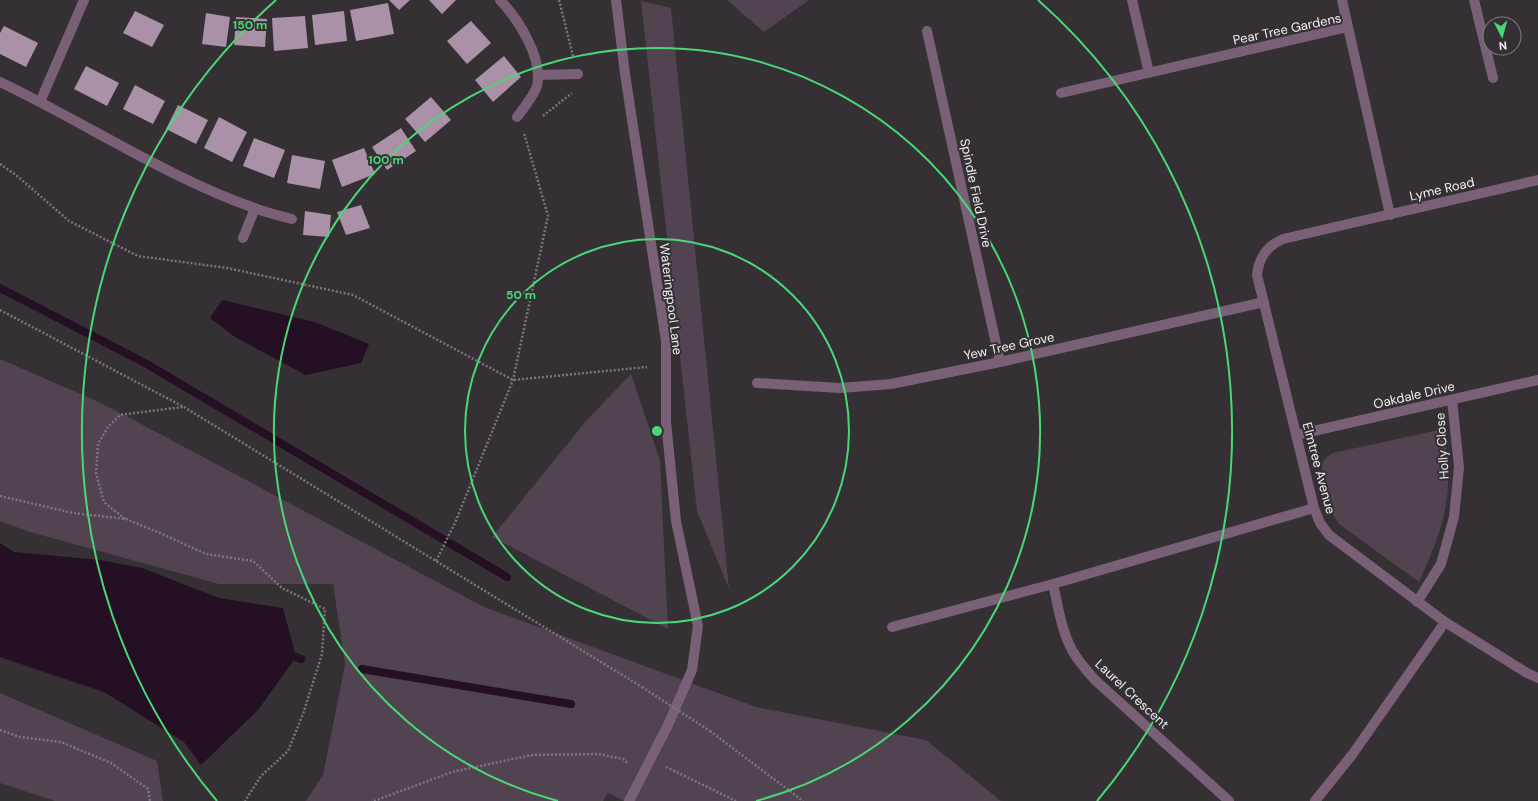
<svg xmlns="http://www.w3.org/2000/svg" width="1538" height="801" font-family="'DM Sans',sans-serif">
	<rect width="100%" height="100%" fill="#343033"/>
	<path fill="#524350" d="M727 0H809L764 32Z
		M641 1 671 8 729 589 697 511Z
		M0 359 94 400 128 417 484 607 756 707 926 740 1001 801H624L608 793 603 801H306L323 775 345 664 333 584H219L30 532 0 521Z
		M631 374 660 460 668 629 492 537 586 421Z
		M1443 429C1446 447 1449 466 1448 484 1447 519 1433 551 1419 582L1339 524 1333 515 1322 469C1322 460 1326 457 1333 453Z
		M0 693 157 761 163 801H55L0 783Z"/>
	<path fill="#241022" d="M222 300 315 322 369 344 361 363 306 375 235 337 210 318Z
		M0 543 14 552 100 560 142 568 219 598 283 608 296 657 258 710 201 765 184 742 104 692 0 657Z"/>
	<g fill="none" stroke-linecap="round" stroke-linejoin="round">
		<path stroke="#241022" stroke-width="8" d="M0 288 145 363 507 577
			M296 657 301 659
			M362 669 571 704"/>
	</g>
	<path fill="#ab91a8" d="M389 0H410L399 10Z
		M429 0H456L442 14Z
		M388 3 394 34 356 41 350 10Z
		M135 11 164 25 152 47 123 33Z
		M344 11 347 41 315 45 312 15Z
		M206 13 230 17 226 47 202 44Z
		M305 16 308 48 274 51 272 18Z
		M236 17 267 19 265 47 234 45Z
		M471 21 491 43 467 64 447 41Z
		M4 26 38 43 26 67 0 54V33Z
		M504 56 521 77 493 102 475 80Z
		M86 66 119 83 107 106 74 89Z
		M135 85 165 101 153 124 123 109Z
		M431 97 451 120 425 142 405 119Z
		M178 105 208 120 196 144 166 129Z
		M219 117 247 132 232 162 204 148Z
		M401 128 416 151 387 170 372 147Z
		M254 138 285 150 274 178 243 166Z
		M364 148 375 174 342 187 332 160Z
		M292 155 325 161 320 189 287 183Z
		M361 205 370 228 346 235 337 212Z
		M305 211 331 215 329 237 303 235Z"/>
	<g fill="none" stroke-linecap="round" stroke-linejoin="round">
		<path stroke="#7a777a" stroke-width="2.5" stroke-dasharray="2 2" stroke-linecap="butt" d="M559 0 573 56
			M543 116 572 93
			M0 164 16 175 69 221 138 256 227 268 353 295 513 380 647 367
			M0 310 184 407 642 687
			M0 496 73 513 126 519 160 533 206 554 253 561 282 588 325 609 322 654 303 714 288 751 261 776 245 801
			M125 519 104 502 96 474 98 444 108 427 120 415 183 407
			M436 561 455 523 513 380 548 216 524 133
			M0 730 20 737 61 742 111 763 148 789 150 801
			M710 731 803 801
			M666 767 736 801
			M374 801 452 772 532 755 598 754 623 759 628 763"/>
		<path stroke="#7a6076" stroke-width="10" d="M500 0C519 20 543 58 537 86 535 94 523 109 517 117
			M616 0 625 74 666 341V422L676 521 698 626 692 670 668 725 629 801
			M1132 0 1149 73
			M1342 0 1390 215
			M1474 0 1493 78
			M927 31 1000 362
			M538 75 578 74
			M0 82C86 123 166 177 257 209 268 213 280 216 292 219
			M1061 93 1348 27
			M40 102 84 0
			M1538 180 1283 239C1267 246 1259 257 1257 275L1314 508 1320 523 1329 535 1445 622 1527 673 1538 678
			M243 238 255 208
			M757 383 840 388 891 384 1000 362 1264 302
			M1296 435 1538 380
			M1053 584C1058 605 1061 630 1072 650 1078 661 1086 670 1095 680L1229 801
			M1417 602 1441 564 1454 517 1459 467 1452 400
			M892 627 1053 584 1314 508
			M1315 801 1352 755 1445 622"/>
		<path stroke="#7a777a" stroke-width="2.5" stroke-dasharray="2 2" stroke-linecap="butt" d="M642 687 710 731"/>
	</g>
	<g fill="none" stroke="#49d778" stroke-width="2">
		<circle cx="657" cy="431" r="192"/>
		<path d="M558 801A383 383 0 1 1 756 801"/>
		<path d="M217 801A575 575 0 0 1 276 0M1038 0A575 575 0 0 1 1097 801"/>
	</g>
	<g text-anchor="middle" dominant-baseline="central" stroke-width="4" stroke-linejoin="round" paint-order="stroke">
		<g font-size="13" fill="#f2eff2" stroke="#343033">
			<text transform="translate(1287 29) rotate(-12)">Pear Tree Gardens</text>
			<text transform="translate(1442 189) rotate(-13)">Lyme Road</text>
			<text transform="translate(976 193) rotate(78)">Spindle Field Drive</text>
			<text transform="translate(671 299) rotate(83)">Wateringpool Lane</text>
			<text transform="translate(1009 346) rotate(-12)">Yew Tree Grove</text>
			<text transform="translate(1414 395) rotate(-13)">Oakdale Drive</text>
			<text transform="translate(1442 446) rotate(-94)">Holly Close</text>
			<text transform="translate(1319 468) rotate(75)">Elmtree Avenue</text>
			<text transform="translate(1132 694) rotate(43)">Laurel Crescent</text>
		</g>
	</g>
	<circle cx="657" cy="431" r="6" fill="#49d778" stroke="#343033" stroke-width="2"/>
	<g font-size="12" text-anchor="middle" font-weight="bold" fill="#49d778" stroke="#343033" stroke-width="4" stroke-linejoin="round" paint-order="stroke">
		<text x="250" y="29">150 m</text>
		<text x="386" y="164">100 m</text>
		<text x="521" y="299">50 m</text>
	</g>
	<g transform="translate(1502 36) rotate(174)"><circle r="19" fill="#343033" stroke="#807c7f"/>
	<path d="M0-3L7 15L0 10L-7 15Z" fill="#49d778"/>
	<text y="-6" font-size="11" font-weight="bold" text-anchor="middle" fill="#f2eff2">N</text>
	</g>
</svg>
